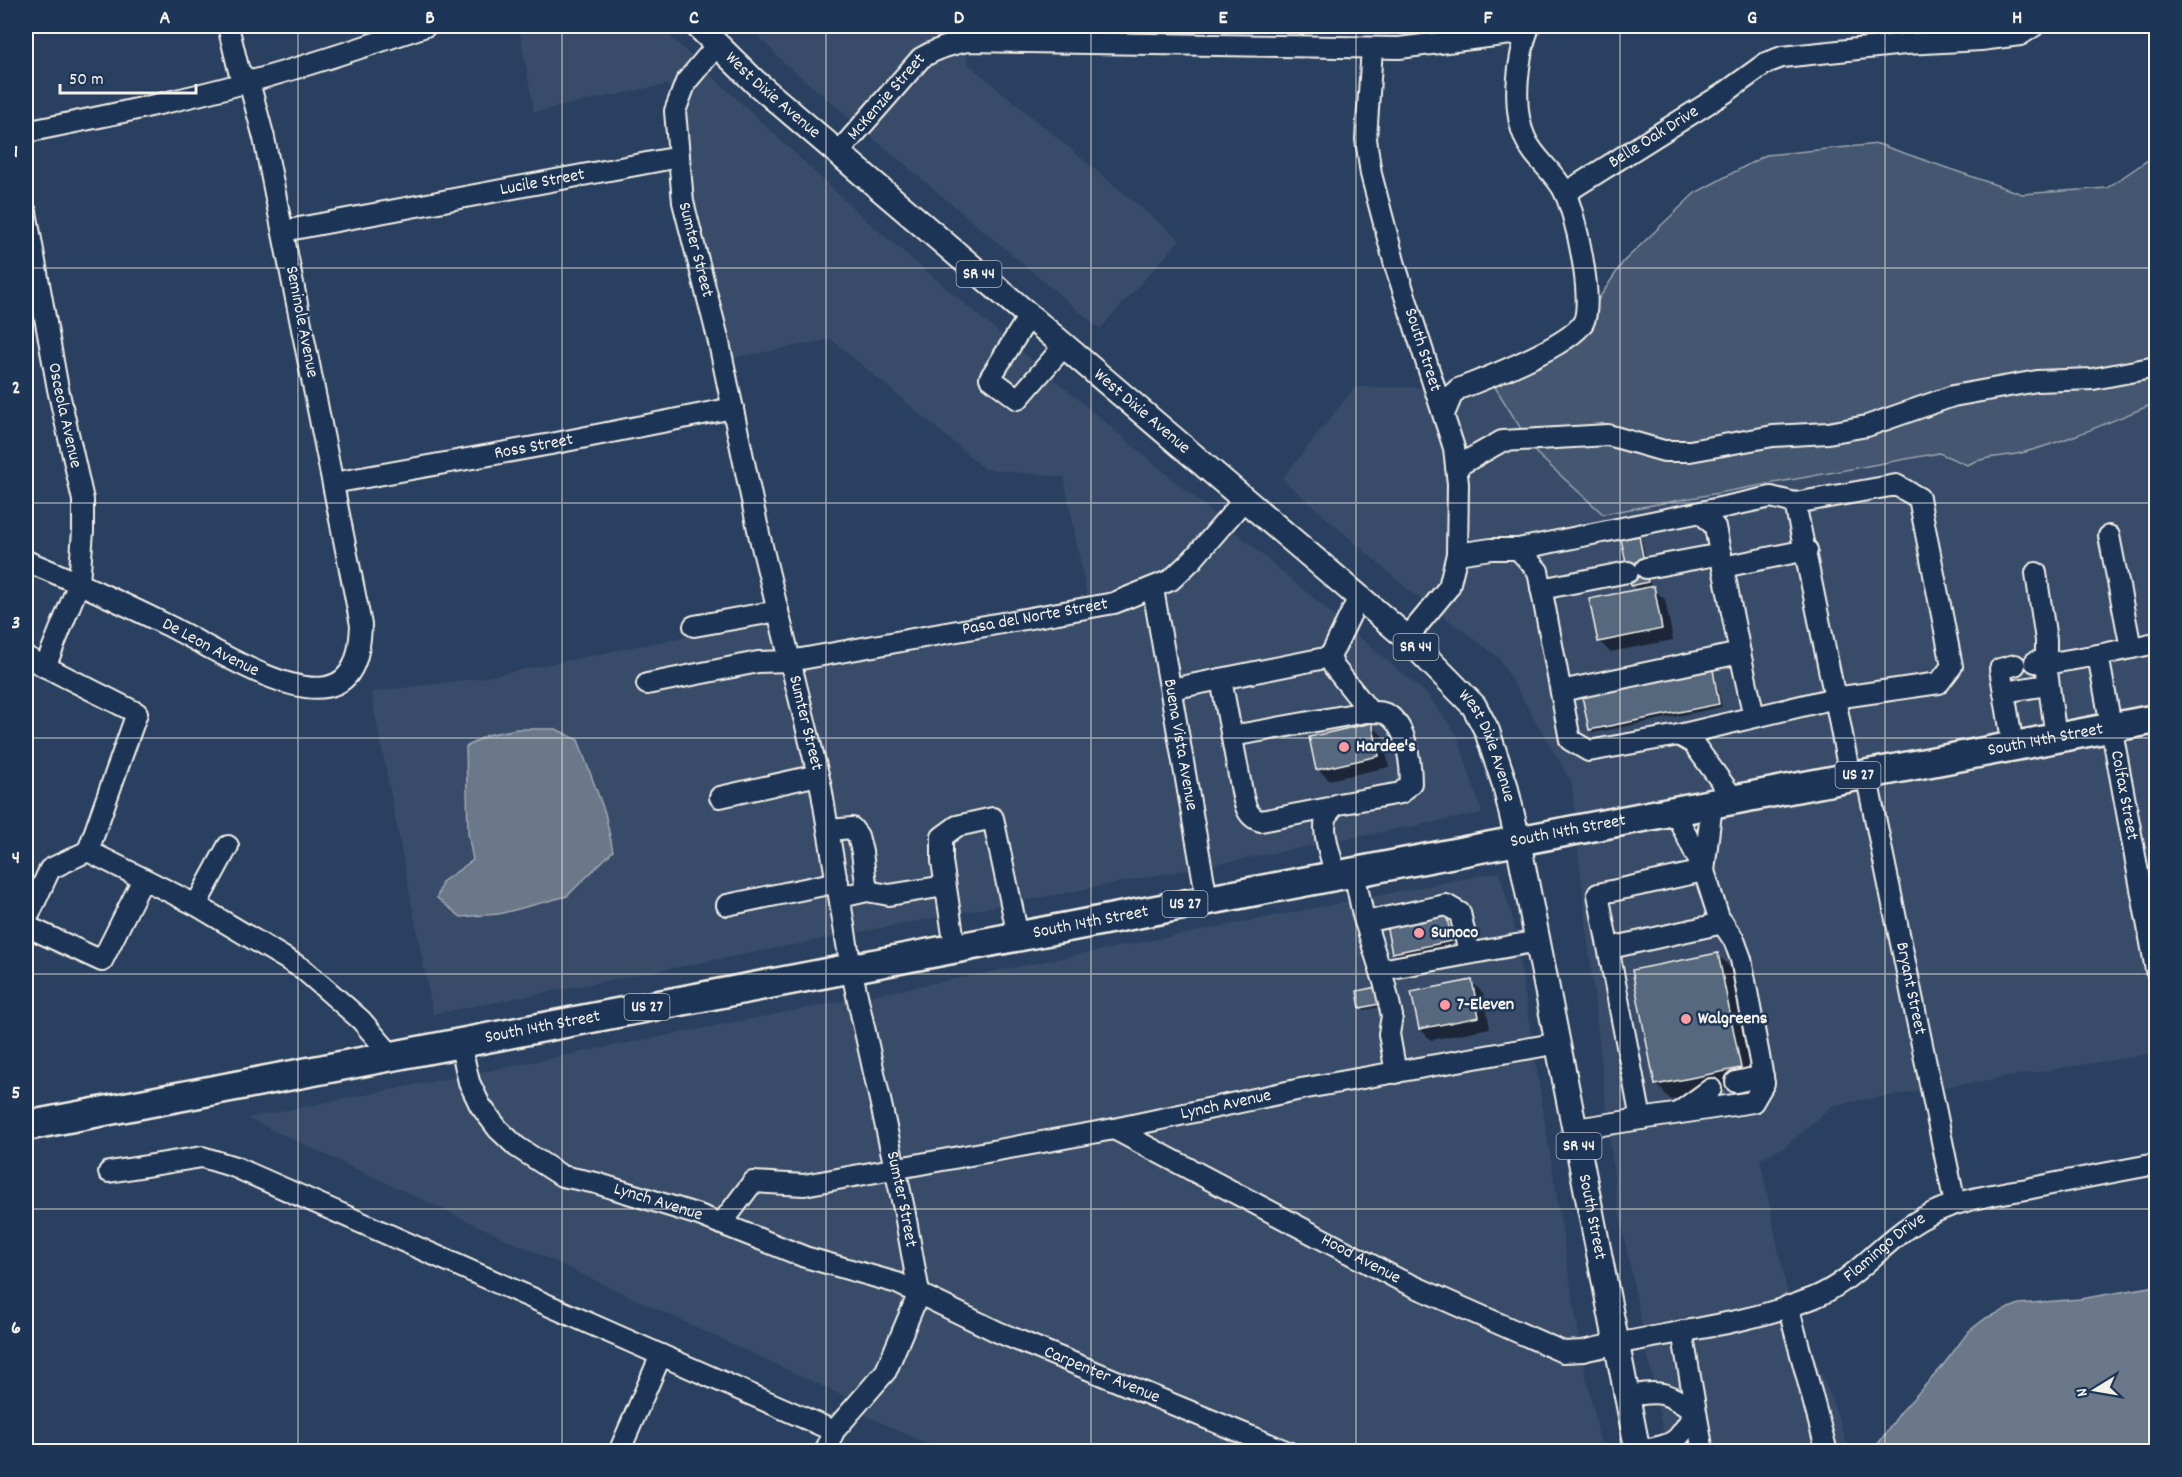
<svg xmlns="http://www.w3.org/2000/svg" width="2182" height="1477" font-family="Dekko,sans-serif">
	<rect width="100%" height="100%" fill="#2a4060"/>
	<filter id="ink" filterUnits="userSpaceOnUse"><feTurbulence type="fractalNoise" baseFrequency=".0167" numOctaves="2"/><feDisplacementMap in="SourceGraphic" scale="12" xChannelSelector="R" yChannelSelector="G"/><feConvolveMatrix kernelMatrix="1 2 1 2 8 2 1 2 1" color-interpolation-filters="sRGB"/></filter>
	<g filter="url(#ink)">
		<path fill="#374c69" fill-rule="evenodd" d="M519 26H659L867 221 1428 695 1457 735 1482 813 433 1014 371 692 481 678 776 618 785 661 1087 597 1064 477 985 469 831 339 729 359 668 84 534 112ZM466 747 585 755 605 813 612 851 459 871 473 860 468 833Z
			M749 26H968L967 63 1180 240 1100 329 783 62Z
			M1355 387H1495L1536 453 1671 500 1939 453 1967 465 1981 457 2023 453 2156 403V710L1575 820 1572 783 1499 658 1410 591 1282 479Z
			M2156 729V1053L1833 1105 1786 1146 1760 1159 1786 1287 1834 1405 1849 1451H1667L1616 1196 1577 839Z
			M1499 872 1513 920 1582 1356 1602 1451H942L856 1411 854 1401 247 1118Z"/>
		<path fill="#445771" stroke="#9ca4ac" stroke-width="1.5" d="M2156 138V403C2113 420 2070 440 2025 452 2005 458 1986 455 1967 465L1939 453 1603 514 1536 453 1495 387 1554 347 1596 303 1623 262 1695 193 1766 155 1878 144 2022 194 2107 188 2155 155Z"/>
		<path fill="#6a788a" stroke="#a1a8b0" stroke-width="1.5" d="M517 729H556L578 740 605 813 613 851 567 896 499 914 461 917 437 898 442 882 473 860 468 833 466 747 487 735Z
			M2156 1286V1451H1873L1900 1413 1941 1368 1969 1331 1986 1318 2019 1304 2080 1299Z"/>
		<path fill="#0007" d="M1639 537 1642 540 1651 588 1665 599 1673 640 1610 652 1599 641 1638 591 1632 585Z
			M1712 672 1715 675 1722 707 1593 733 1590 729Z
			M1371 725 1383 736 1389 767 1329 780 1318 769Z
			M1446 914 1449 917 1454 944 1396 955 1393 952Z
			M1718 955 1733 970 1755 1083 1671 1100 1656 1084Z
			M1471 981 1483 993 1490 1028 1431 1040 1420 1029Z
			M1358 992 1386 1006 1364 1010Z"/>
		<path fill="#56677d" stroke="#f4f1e8" stroke-width="1.5" d="M1639 536 1648 582 1631 586 1621 539Z
			M1654 586 1662 629 1598 642 1589 599Z
			M1713 670 1719 704 1589 730 1582 696Z
			M1372 723 1379 756 1316 770 1309 737Z
			M1446 913 1452 941 1392 953 1386 925Z
			M1718 953 1741 1068 1655 1085 1632 970Z
			M1472 980 1479 1017 1419 1029 1411 992Z
			M1381 986 1384 1003 1360 1008 1357 991Z"/>
		<g fill="none" stroke-linecap="round" stroke-linejoin="round">
			<defs>
				<g id="minor">
					<path id="s1" d="M717 45 686 82 675 111 683 202 718 338 759 534 821 787 851 968 904 1209 919 1293"/>
					<path id="s2" d="M1372 48 1366 139 1371 174 1395 265 1454 448 1458 484 1457 554 1449 587 1407 638"/>
					<path d="M26 132C100 117 175 102 248 82 308 66 367 46 426 26"/>
					<path id="s3" d="M838 153 921 58C936 49 951 44 968 41L1399 48 1527 32"/>
					<path id="s4" d="M1565 193 1726 92 1766 63 1782 57 1905 44 1981 40 2020 35 2034 26"/>
					<path id="s5" d="M26 212 58 389 83 500V531L79 583 45 667"/>
					<path id="s6" d="M283 231 679 157"/>
					<path d="M1029 316 990 378 1018 399 1064 346"/>
					<path d="M1444 414 1452 395 1458 389C1485 379 1569 346 1583 323 1595 303 1575 209 1563 189 1553 171 1533 157 1525 138 1511 106 1518 57 1529 26"/>
					<path d="M1456 467 1502 441 1608 435 1664 451H1690L1773 436 1828 433 1867 426 1953 396 2037 381 2093 379 2156 367"/>
					<path id="s7" d="M333 483 551 444 733 408"/>
					<path d="M1701 512 1771 497 1795 503"/>
					<path d="M2109 536 2131 648"/>
					<path d="M1518 549 1701 512 1715 527 1740 653"/>
					<path d="M1457 554 1491 549H1518L1538 571 1570 740 1589 751 1679 735 1835 698 1795 503 1896 485 1919 498 1952 666 1939 683 1835 698 1850 777"/>
					<path id="s8" d="M26 561C73 580 120 602 167 625 206 644 283 695 326 687 356 682 360 650 361 625L264 138 249 82 239 71 228 26"/>
					<path d="M1723 567 1807 550"/>
					<path d="M1646 568 1721 554"/>
					<path id="s9" d="M1153 589 1207 900"/>
					<path d="M1541 589 1628 572"/>
					<path d="M1359 597 1330 657 1334 667 1370 712"/>
					<path d="M694 626 778 611"/>
					<path id="s10" d="M2156 643 2098 655 2156 970"/>
					<path d="M26 657 137 713 88 851 196 905"/>
					<path d="M2035 662 2046 664V640L2036 573"/>
					<path d="M1221 679 1243 797C1246 809 1249 818 1261 821L1329 808"/>
					<path id="s11" d="M647 684 758 662 790 661 1114 603 1171 580 1193 559 1244 500"/>
					<path d="M1171 689 1330 657"/>
					<path d="M1561 691 1740 653 1754 717"/>
					<path d="M2004 692 2000 669 2015 665"/>
					<path d="M1679 735 1693 743 1734 799"/>
					<path d="M1232 736 1366 712C1377 712 1386 711 1393 719 1407 732 1411 765 1411 783L1401 793 1338 804C1313 816 1331 854 1336 876"/>
					<path d="M2056 738 2046 664 2098 655"/>
					<path d="M2013 746 2004 692 2047 685"/>
					<path id="s12" d="M1866 774 1955 1204"/>
					<path d="M720 797 818 775"/>
					<path d="M829 830 852 828 858 836 862 852 867 891"/>
					<path d="M228 846 196 905 303 969 361 1020 392 1056"/>
					<path d="M1704 871 1712 804"/>
					<path d="M1354 872 1363 915 1385 985 1392 1016 1389 1034 1396 1073"/>
					<path d="M841 897 867 891 889 895 945 886"/>
					<path d="M727 905 838 882"/>
					<path d="M26 921 50 869 88 851"/>
					<path d="M1365 922 1446 905 1460 913 1469 953"/>
					<path d="M26 926 102 961 143 879"/>
					<path d="M955 948 942 861V837L957 826 993 818 1018 936"/>
					<path d="M1610 948 1723 923"/>
					<path d="M1381 970 1538 941"/>
					<path id="s13" d="M460 1042 469 1082 480 1105 498 1129 517 1147 562 1176 596 1183 699 1215 805 1257 897 1283 998 1332 1288 1452"/>
					<path d="M1736 1082 1763 1076"/>
					<path d="M1678 1113 1711 1089"/>
					<path d="M1641 1119 1753 1102 1764 1083 1741 959 1734 940 1719 918 1704 871 1674 810"/>
					<path id="s14" d="M1114 1129 1400 1280 1563 1352 1583 1351C1659 1333 1740 1327 1813 1298 1856 1281 1883 1240 1923 1218 1954 1200 1992 1195 2027 1189 2070 1180 2113 1172 2156 1164"/>
					<path d="M1576 1129 1641 1119 1598 894 1704 871"/>
					<path d="M109 1172 202 1157 235 1167 661 1355 619 1452"/>
					<path id="s15" d="M722 1223 753 1182 804 1185 1114 1129 1301 1089 1559 1043"/>
					<path d="M1788 1306 1827 1452"/>
					<path d="M1682 1331 1703 1452"/>
					<path d="M661 1355 834 1431"/>
					<path d="M1627 1396C1663 1390 1666 1392 1695 1412 1676 1445 1675 1444 1638 1451"/>
					<path d="M825 1452 834 1431 886 1371 919 1293"/>
				</g>
				<g id="major">
					<path id="s16" d="M698 26 755 82 1407 638 1474 706 1487 731 1505 785 1518 841 1638 1452"/>
				</g>
				<g id="highway">
					<path id="s17" d="M26 1126 2156 719"/>
				</g>
			</defs>
			<use href="#minor" stroke="#f4f1e8" stroke-width="24"/>
			<use href="#major" stroke="#f4f1e8" stroke-width="28"/>
			<use href="#highway" stroke="#f4f1e8" stroke-width="33"/>
			<use href="#minor" stroke="#1d3557" stroke-width="20"/>
			<use href="#major" stroke="#1d3557" stroke-width="24"/>
			<use href="#highway" stroke="#1d3557" stroke-width="28"/>
		</g>
	</g>
	<path fill="none" stroke="#f4f1e8" stroke-width="1.5" stroke-opacity="0.55" d="M298 26V1452M562 26V1452M826 26V1452M1091 26V1452M1356 26V1452M1620 26V1452M1885 26V1452M26 268H2156M26 503H2156M26 738H2156M26 974H2156M26 1209H2156"/>
	<g fill="#ff9aa2" stroke="#1d3557" stroke-width="2">
		<circle cx="1344" cy="747" r="6"/>
		<circle cx="1419" cy="933" r="6"/>
		<circle cx="1445" cy="1005" r="6"/>
		<circle cx="1686" cy="1019" r="6"/>
	</g>
	<g text-anchor="middle" dominant-baseline="central" stroke-width="5" stroke-linejoin="round" paint-order="stroke">
		<g fill="#1d3557" stroke="#b4b9bc" stroke-width="1.5">
			<rect x="956.5" y="261" width="45" height="26" rx="4.5"/>
			<rect x="1393.5" y="634" width="45" height="26" rx="4.5"/>
			<rect x="1835.5" y="762" width="45" height="26" rx="4.5"/>
			<rect x="1162.5" y="891" width="45" height="26" rx="4.5"/>
			<rect x="624.5" y="994" width="45" height="26" rx="4.5"/>
			<rect x="1556.5" y="1133" width="45" height="26" rx="4.5"/>
		</g>
		<g font-size="16" font-weight="bold" fill="#f4f1e8">
			<text x="979" y="274">SR 44</text>
			<text x="1416" y="647">SR 44</text>
			<text x="1858" y="775">US 27</text>
			<text x="1185" y="904">US 27</text>
			<text x="647" y="1007">US 27</text>
			<text x="1579" y="1146">SR 44</text>
		</g>
		<g font-size="18" fill="#f4f1e8" stroke="#1d3557">
			<text stroke="none"><textPath href="#s16" startOffset="102">West Dixie Avenue</textPath></text>
			<text stroke="none"><textPath href="#s3" startOffset="74">McKenzie Street</textPath></text>
			<text stroke="none"><textPath href="#s4" startOffset="105">Belle Oak Drive</textPath></text>
			<text stroke="none"><textPath href="#s6" startOffset="264">Lucile Street</textPath></text>
			<text stroke="none"><textPath href="#s1" startOffset="220">Sumter Street</textPath></text>
			<text transform="translate(301 322) rotate(79)">Seminole Avenue</text>
			<text stroke="none"><textPath href="#s2" startOffset="310">South Street</textPath></text>
			<text stroke="none"><textPath href="#s16" startOffset="588">West Dixie Avenue</textPath></text>
			<text stroke="none"><textPath href="#s5" startOffset="207">Osceola Avenue</textPath></text>
			<text stroke="none"><textPath href="#s7" startOffset="204">Ross Street</textPath></text>
			<text stroke="none"><textPath href="#s11" startOffset="394">Pasa del Norte Street</textPath></text>
			<text stroke="none"><textPath href="#s8" startOffset="204">De Leon Avenue</textPath></text>
			<text stroke="none"><textPath href="#s1" startOffset="706">Sumter Street</textPath></text>
			<text stroke="none"><textPath href="#s17" startOffset="2056">South 14th Street</textPath></text>
			<text stroke="none"><textPath href="#s9" startOffset="158">Buena Vista Avenue</textPath></text>
			<text stroke="none"><textPath href="#s16" startOffset="1074">West Dixie Avenue</textPath></text>
			<text stroke="none"><textPath href="#s10" startOffset="202">Colfax Street</textPath></text>
			<text stroke="none"><textPath href="#s17" startOffset="1570">South 14th Street</textPath></text>
			<text stroke="none"><textPath href="#s17" startOffset="1084">South 14th Street</textPath></text>
			<text stroke="none"><textPath href="#s12" startOffset="219">Bryant Street</textPath></text>
			<text stroke="none"><textPath href="#s17" startOffset="526">South 14th Street</textPath></text>
			<text stroke="none"><textPath href="#s15" startOffset="532">Lynch Avenue</textPath></text>
			<text stroke="none"><textPath href="#s1" startOffset="1192">Sumter Street</textPath></text>
			<text stroke="none"><textPath href="#s13" startOffset="276">Lynch Avenue</textPath></text>
			<text stroke="none"><textPath href="#s16" startOffset="1558">South Street</textPath></text>
			<text stroke="none"><textPath href="#s14" startOffset="846">Flamingo Drive</textPath></text>
			<text stroke="none"><textPath href="#s14" startOffset="279">Hood Avenue</textPath></text>
			<text stroke="none"><textPath href="#s13" startOffset="753">Carpenter Avenue</textPath></text>
		</g>
		<g font-size="18" font-weight="bold" fill="#f4f1e8" stroke="#1d3557" text-anchor="start">
			<text x="1356" y="747">Hardee's</text>
			<text x="1431" y="933">Sunoco</text>
			<text x="1457" y="1005">7-Eleven</text>
			<text x="1698" y="1019">Walgreens</text>
		</g>
	</g>
	<rect width="2182" height="1477" fill="none" stroke="#1d3557" stroke-width="66"/>
	<g transform="translate(2095 1390) rotate(259)" stroke="#1d3557" stroke-width="4.5" paint-order="stroke">
	<path d="M0-4.5L10 22L0 15L-10 22Z" fill="#f4f1e8"/>
	<text y="-9" font-size="16" font-weight="bold" text-anchor="middle" fill="#f4f1e8">N</text>
	</g>
	<path d="M60 84v9h136v-9" fill="none" stroke="#f4f1e8" stroke-width="3"/>
	<text x="69" y="84" font-size="18" fill="#f4f1e8" stroke="#1d3557" stroke-width="4.5" paint-order="stroke">50 m</text>
	<rect x="33" y="33" width="2116" height="1411" fill="none" stroke="#f4f1e8" stroke-width="2"/>
	<g font-size="20" text-anchor="middle" font-weight="bold" fill="#f4f1e8">
		<text x="165" y="23">A</text>
		<text x="430" y="23">B</text>
		<text x="694" y="23">C</text>
		<text x="959" y="23">D</text>
		<text x="1223" y="23">E</text>
		<text x="1488" y="23">F</text>
		<text x="1752" y="23">G</text>
		<text x="2017" y="23">H</text>
		<text x="16" y="157">1</text>
		<text x="16" y="393">2</text>
		<text x="16" y="628">3</text>
		<text x="16" y="863">4</text>
		<text x="16" y="1098">5</text>
		<text x="16" y="1333">6</text>
	</g>
</svg>
